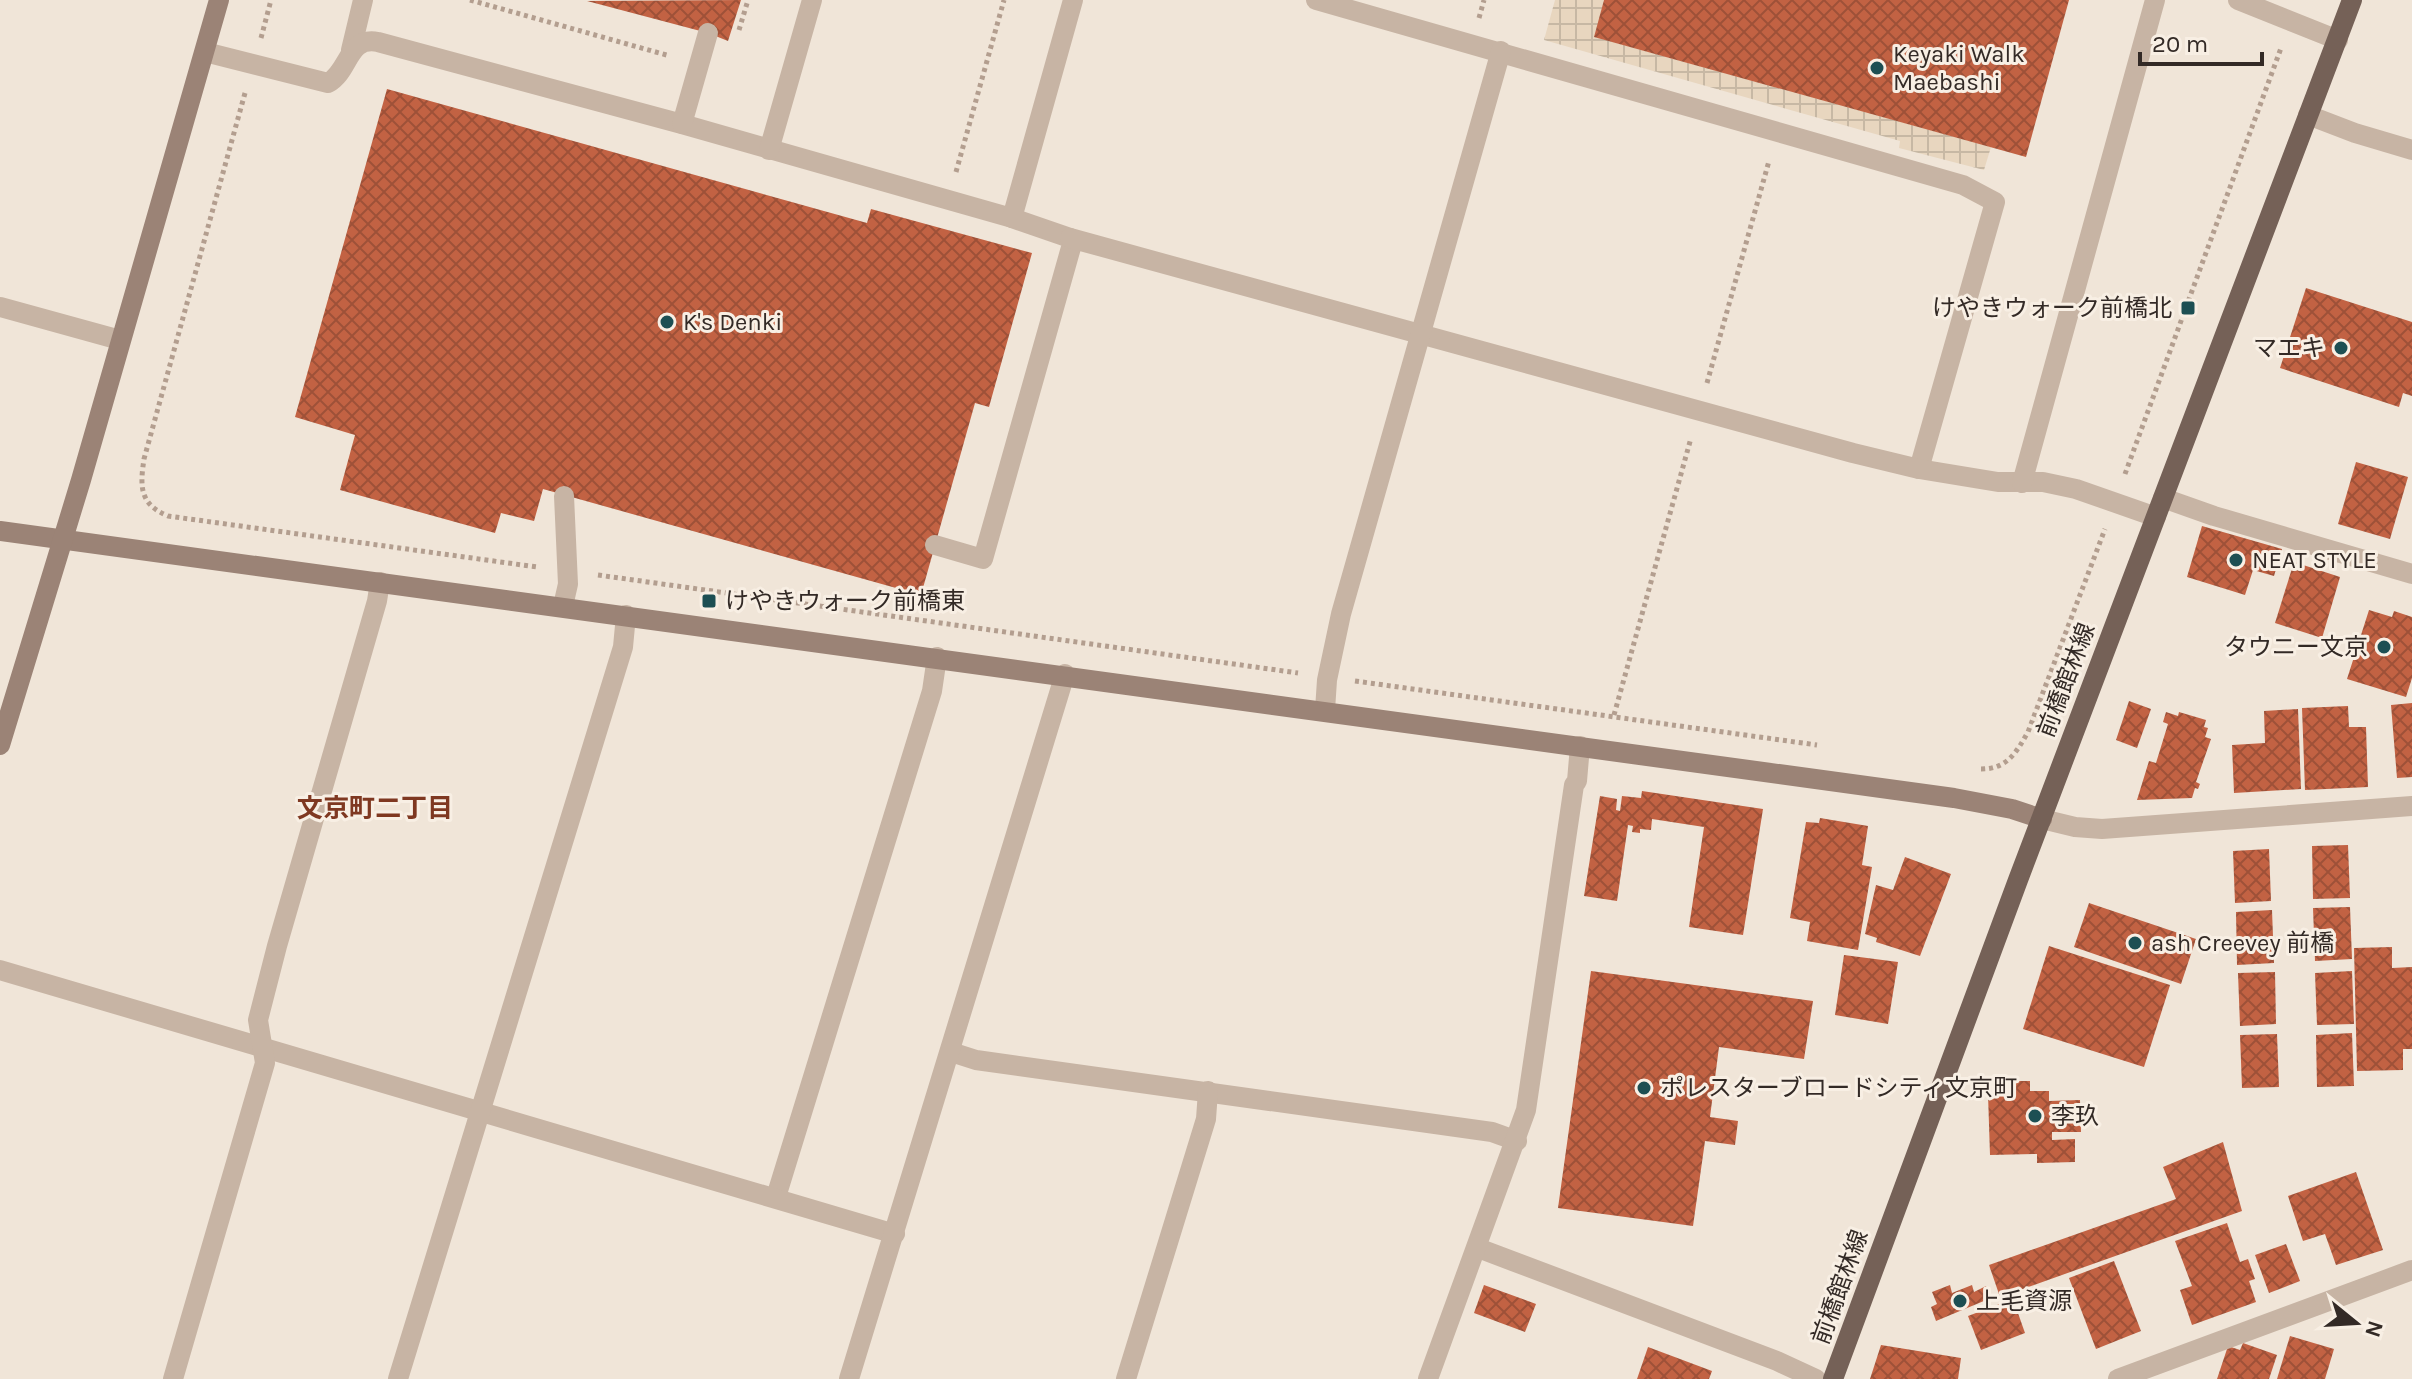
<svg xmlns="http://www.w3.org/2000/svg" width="2412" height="1379" font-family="Karla,'Noto Sans JP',sans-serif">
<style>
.plaza{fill:url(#plaza-grid)}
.building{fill:url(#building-cross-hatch)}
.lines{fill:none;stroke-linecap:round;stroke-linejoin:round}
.path{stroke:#b39e8f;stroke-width:5;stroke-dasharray:4 4;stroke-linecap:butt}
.lane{stroke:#c7b4a4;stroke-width:20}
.street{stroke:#c7b4a4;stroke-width:20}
.secondary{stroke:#9b8376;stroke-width:20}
.primary{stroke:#756157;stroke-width:20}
.poi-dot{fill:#1d4f53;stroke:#f8efe4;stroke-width:3}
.labels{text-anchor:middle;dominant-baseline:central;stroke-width:6;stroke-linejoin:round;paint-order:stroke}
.poi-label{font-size:24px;fill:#332a26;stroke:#f8efe4;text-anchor:start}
.street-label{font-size:24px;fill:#332a26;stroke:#f8efe4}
.neighbourhood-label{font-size:26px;font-weight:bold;fill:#7f3821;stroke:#f8efe4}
</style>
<defs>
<pattern id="plaza-grid" width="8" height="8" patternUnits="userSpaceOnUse" patternTransform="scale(2)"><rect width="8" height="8" fill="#e8d6bf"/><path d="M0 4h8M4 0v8" fill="none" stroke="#c7b8a4"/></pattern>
<pattern id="building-cross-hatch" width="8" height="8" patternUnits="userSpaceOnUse" patternTransform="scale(2)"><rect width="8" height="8" fill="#c26243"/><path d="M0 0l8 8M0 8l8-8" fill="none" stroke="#9e5138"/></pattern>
</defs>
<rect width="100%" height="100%" fill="#f0e5d8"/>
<path class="plaza" d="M1555,0H1604L1595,37L1991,147L1984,170L1899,148L1900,141L1544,40Z"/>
<g class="building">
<path d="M741,0L728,41L708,33L587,1Z"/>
<path d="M1604,0H2069L2026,157L1594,37Z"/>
<path d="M387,89L867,223L871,209L1032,253L989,407L975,403L921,595L543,489L534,521L501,513L495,533L340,490L355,435L295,417Z"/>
<path d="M2306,288L2412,322V396L2403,393L2399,407L2280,368Z"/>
<path d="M2356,462L2408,477L2390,539L2338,524Z"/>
<path d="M2202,526L2282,549L2274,576L2253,570L2245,595L2187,577Z"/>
<path d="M2294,562L2340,577L2322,638L2275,623Z"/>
<path d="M2369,610L2392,617L2394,611L2412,617V678L2406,697L2347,679Z"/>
<path d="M2129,701L2151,709L2137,748L2116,740Z"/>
<path d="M2412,703V777L2397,778L2391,705Z"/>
<path d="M2348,706L2349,727H2366L2368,787L2305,790L2302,708Z"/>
<path d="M2298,709L2301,789L2234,793L2232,745L2265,743L2264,711Z"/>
<path d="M2166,712L2178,716L2179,712L2206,720L2204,727L2208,728L2205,737L2211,739L2196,782L2200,784L2198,789L2195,788L2192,798L2137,800L2149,761L2156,763L2168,724L2163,722Z"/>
<path d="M1642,791L1763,809L1743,935L1689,927L1704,827L1652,819L1651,830L1640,829V833L1632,832L1633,826L1628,825L1617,901L1584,896L1600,796L1617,799L1616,810L1620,811L1622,796L1641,798Z"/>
<path d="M1820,818L1868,826L1862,865L1872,867L1858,950L1807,941L1810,922L1790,918L1806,822L1819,823Z"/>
<path d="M2348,845L2350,898L2313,899L2312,846Z"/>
<path d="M2269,849L2271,901L2235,903L2233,851Z"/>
<path d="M1905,857L1951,874L1920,956L1876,942L1877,938L1865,934L1876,885L1893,890Z"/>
<path d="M2089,903L2196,939L2181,984L2074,947Z"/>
<path d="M2350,907L2352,959L2315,961L2313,908Z"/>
<path d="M2272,910L2274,963L2237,965L2236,912Z"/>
<path d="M2049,946L2170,985L2144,1067L2023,1029Z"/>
<path d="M2392,947V968L2412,967V1049H2403V1070L2357,1071L2354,948Z"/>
<path d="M1844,955L1898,962L1888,1024L1835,1015Z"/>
<path d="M1591,971L1813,1001L1804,1059L1719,1047L1710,1117L1738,1121L1735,1145L1705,1141L1693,1226L1558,1208Z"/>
<path d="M2352,971L2354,1024L2317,1025L2315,973Z"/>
<path d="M2275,972L2276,1024L2240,1026L2238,973Z"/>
<path d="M2352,1033L2354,1086L2317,1087L2316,1035Z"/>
<path d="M2277,1034L2279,1087L2242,1088L2240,1035Z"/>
<path d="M2012,1081H2030V1091H2049V1101L2080,1100L2081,1132H2052V1140L2075,1139V1162L2037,1163V1154L1990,1155L1988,1094L2012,1093Z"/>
<path d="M2223,1142L2242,1211L2000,1297L1989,1265L2176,1199L2163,1167Z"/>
<path d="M2356,1172L2383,1250L2336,1265L2325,1234L2303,1241L2288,1196Z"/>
<path d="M2227,1223L2240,1262L2248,1259L2255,1279L2249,1281L2256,1302L2192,1325L2180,1290L2192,1286L2175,1241Z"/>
<path d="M2286,1244L2300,1281L2269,1293L2255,1255Z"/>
<path d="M2114,1261L2141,1331L2096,1349L2069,1278Z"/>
<path d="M1484,1285L1536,1304L1525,1332L1474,1313Z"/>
<path d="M1950,1285L1952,1293L1972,1285L1974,1292L1986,1286L1991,1298L1936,1321L1931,1307L1937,1304L1932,1292Z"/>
<path d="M2013,1299L2025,1333L1981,1350L1968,1316Z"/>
<path d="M2290,1336L2334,1349L2325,1379H2277Z"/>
<path d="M2243,1343L2277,1355L2269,1379H2217L2228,1346L2240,1350Z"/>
<path d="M1881,1345L1961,1358L1958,1379H1870Z"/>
<path d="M1648,1347L1712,1371L1709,1379H1637Z"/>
</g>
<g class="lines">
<g class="path">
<path d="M470,0L670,56"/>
<path d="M1479,18L1484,0"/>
<path d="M739,30L748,0"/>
<path d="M261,38L271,0"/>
<path d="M245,93L144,459C140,486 139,504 168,516L537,567"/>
<path d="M956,172L1004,0"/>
<path d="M1707,383L1769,161"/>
<path d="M2125,474L2281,48"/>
<path d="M598,575L1298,673"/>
<path d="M1355,681L1817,745"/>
<path d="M1614,715L1691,438"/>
<path d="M1981,769C2007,769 2016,753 2028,732L2105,529"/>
</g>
<g class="lane">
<path d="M1316,0L1963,185L1995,202L1919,469"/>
<path d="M2238,0L2338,40"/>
<path d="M351,50L363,0"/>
<path d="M205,52L328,83C350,71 347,36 378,42L682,124L1012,218L1070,238L1072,244L983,559L935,545"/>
<path d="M2308,115L2355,133L2412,150"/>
<path d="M682,124L708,33"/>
<path d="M769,150L812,0"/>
<path d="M1012,218L1073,0"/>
<path d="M1070,238L1853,453L1919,469L1998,482H2043L2076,489L2156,517"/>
<path d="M2022,483L2155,0"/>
<path d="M2163,498L2214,516L2412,574"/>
<path d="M563,606L568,584L564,496"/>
<path d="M1325,710L1327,680L1341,614L1501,51"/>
<path d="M776,1197L932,691L937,657"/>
<path d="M1478,1248L1777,1361L1816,1379"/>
</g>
<g class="street">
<path d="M0,307L120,340"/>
<path d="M2042,819L2075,827L2102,829L2412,806"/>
<path d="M0,970L895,1234"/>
<path d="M951,1052L976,1060L1492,1132L1517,1141"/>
<path d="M173,1379L265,1063L258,1020L277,946L377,601L380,582"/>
<path d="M398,1379L623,647L626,615"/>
<path d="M849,1379L1065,674"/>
<path d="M1126,1379L1206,1119L1208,1091"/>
<path d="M1428,1379L1526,1110L1574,785L1577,781L1580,746"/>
<path d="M2118,1379L2412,1270"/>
</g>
<g class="secondary">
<path d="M0,531L1954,798L2012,809L2042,819"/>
<path d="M0,745L81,480L219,0"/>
</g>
<path class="primary" d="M1833,1379L2018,880L2352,0"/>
</g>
<g class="poi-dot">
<circle cx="1877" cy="68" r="8"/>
<rect x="2180" y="300" width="16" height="16" rx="4"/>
<circle cx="667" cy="322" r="8"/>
<circle cx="2341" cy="348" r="8"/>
<circle cx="2236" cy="560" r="8"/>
<rect x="701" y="593" width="16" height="16" rx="4"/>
<circle cx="2384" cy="647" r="8"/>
<circle cx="2135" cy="943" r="8"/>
<circle cx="1644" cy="1088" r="8"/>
<circle cx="2035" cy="1116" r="8"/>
<circle cx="1960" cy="1301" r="8"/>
</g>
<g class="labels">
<g class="poi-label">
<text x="1893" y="54">Keyaki Walk<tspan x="1893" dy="28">Maebashi</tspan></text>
<text x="2172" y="308" text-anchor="end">けやきウォーク前橋北</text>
<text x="683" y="322">K's Denki</text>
<text x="2325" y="348" text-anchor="end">マエキ</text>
<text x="2252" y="560">NEAT STYLE</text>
<text x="725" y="601">けやきウォーク前橋東</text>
<text x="2368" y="647" text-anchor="end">タウニー文京</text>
<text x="2151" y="943">ash Creevey 前橋</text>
<text x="1660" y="1088">ポレスターブロードシティ文京町</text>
<text x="2051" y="1116">李玖</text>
<text x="1976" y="1301">上毛資源</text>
</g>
<g class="street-label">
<text transform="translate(2066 680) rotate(-69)">前橋館林線</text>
<text transform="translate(1840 1287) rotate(-70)">前橋館林線</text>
</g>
<g class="neighbourhood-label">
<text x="375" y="808">文京町二丁目</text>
</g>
</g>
<g transform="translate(2356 1323) rotate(108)" stroke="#f8efe4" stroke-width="6" paint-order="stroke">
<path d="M0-6L14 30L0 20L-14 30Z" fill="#332a26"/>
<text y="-12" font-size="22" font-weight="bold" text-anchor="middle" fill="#332a26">N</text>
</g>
<path d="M2140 52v12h122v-12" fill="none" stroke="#332a26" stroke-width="4"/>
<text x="2152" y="52" font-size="24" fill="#332a26" stroke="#f8efe4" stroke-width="6" paint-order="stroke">20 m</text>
</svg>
